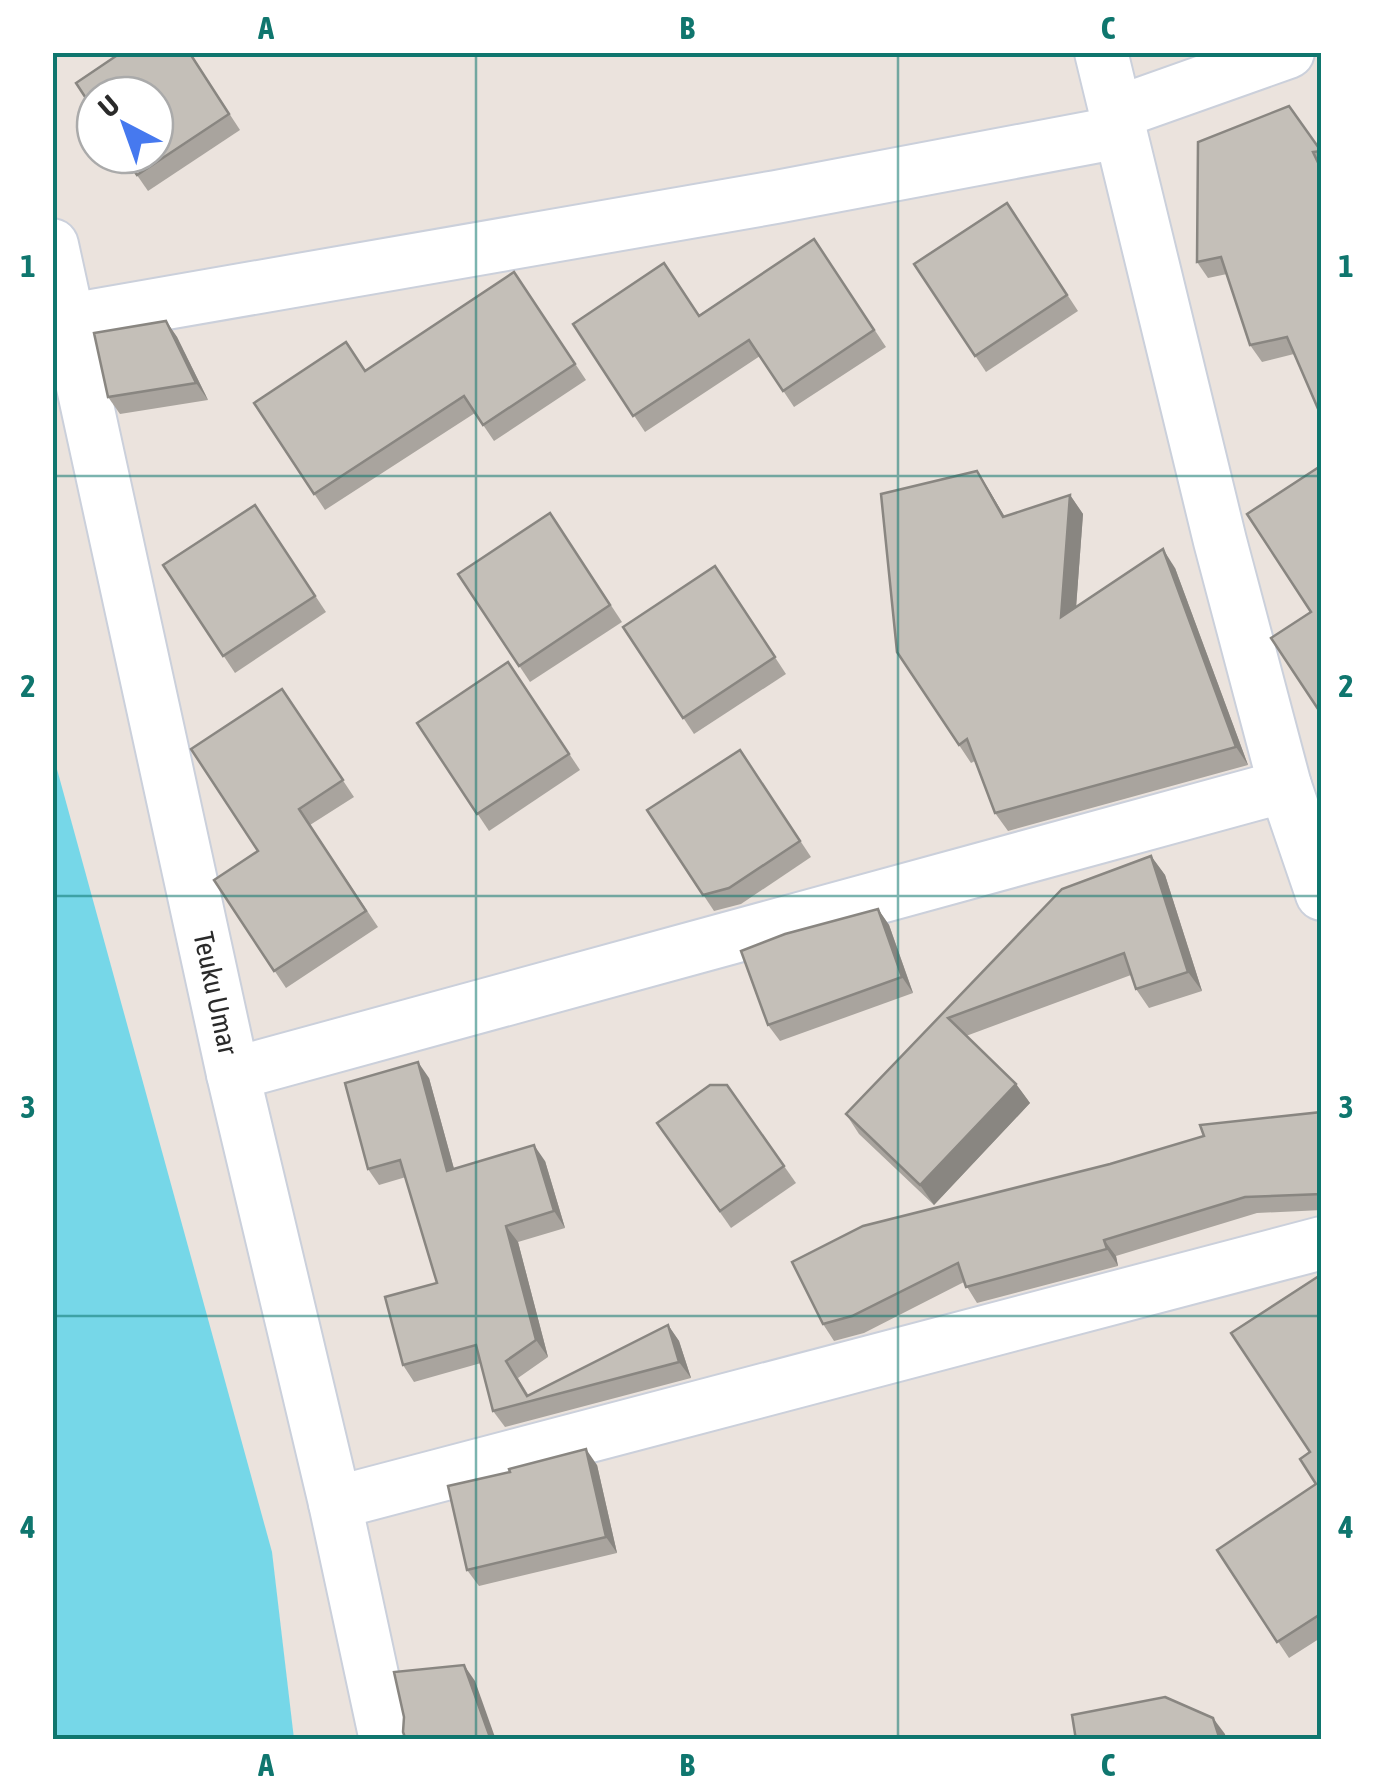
<svg xmlns="http://www.w3.org/2000/svg" width="1374" height="1792" font-family="'Asap Condensed',sans-serif">
<style>
.water{fill:#76d7e8}
.lines{fill:none;stroke-linecap:round;stroke-linejoin:round}
.street-casing{stroke:#cbd0db;stroke-width:56}
.street{stroke:#fff;stroke-width:52}
.wall{fill:#a9a49e}
.shaded-wall{fill:#898681}
.building{fill:#c4bfb8;stroke:#898681;stroke-width:2.5}
.grid{fill:none;stroke:#0f766e;stroke-width:2.5;stroke-opacity:0.55}
.labels{text-anchor:middle;dominant-baseline:central;stroke-width:8;stroke-linejoin:round;paint-order:stroke}
.street-label{font-size:28px;fill:#2a2a2a;stroke:#fff}
.neatline{fill:none;stroke:#0f766e;stroke-width:4}
.grid-label{font-size:32px;text-anchor:middle;font-weight:bold;fill:#0f766e}
</style>
<rect width="100%" height="100%" fill="#ebe3dd"/>
<path class="water" d="M52,751L272,1552L294,1739H53Z"/>
<g class="lines">
<defs>
<g id="street">
<path d="M1101,52L1220,541L1285,786"/>
<path d="M1116,113L1288,52"/>
<path d="M52,245L233,1074L335,1503L386,1740"/>
<path d="M69,320L776,197L1120,132"/>
<path d="M233,1074L1285,786L1322,894"/>
<path d="M335,1503L1322,1243"/>
</g>
</defs>
<use href="#street" class="street-casing"/>
<use href="#street" class="street"/>
</g>
<g class="wall">
<path d="M189,52L240,130L148,191L123,155Z"/>
<path d="M1289,106L1322,152V419L1294,354L1262,362L1250,345L1227,274L1208,278L1197,262Z"/>
<path d="M1007,203L1078,311L986,372L914,264Z"/>
<path d="M814,239L886,347L794,407L760,356L645,432L573,324L699,315Z"/>
<path d="M514,272L586,380L494,441L475,413L325,510L254,403L365,371Z"/>
<path d="M166,321L177,337L208,400L120,414L108,397Z"/>
<path d="M977,471L1005,517L1070,495L1083,514L1076,607L1175,568L1248,765L1008,831L995,813L975,761L971,763L959,745Z"/>
<path d="M255,505L326,612L235,673L163,565Z"/>
<path d="M550,513L622,622L530,682L458,574Z"/>
<path d="M715,566L786,674L694,734L623,627Z"/>
<path d="M508,662L580,770L489,831L417,723Z"/>
<path d="M282,689L354,797L310,825L378,927L286,988L214,880L258,851Z"/>
<path d="M740,750L811,857L741,904L714,911L647,810Z"/>
<path d="M1151,856L1165,875L1202,991L1149,1008L1136,989L1131,975L966,1036L1016,1084L1030,1103L934,1205L859,1134L846,1114L1062,889Z"/>
<path d="M878,909L889,925L913,993L780,1041L768,1025Z"/>
<path d="M429,1078L454,1169L545,1161L565,1228L518,1242L548,1357L518,1378L529,1396L668,1325L679,1341L691,1378L505,1427L493,1411L481,1363L414,1382L403,1365L437,1283L406,1177L379,1185L368,1169Z"/>
<path d="M727,1085L796,1183L731,1228L657,1123Z"/>
<path d="M1322,1112V1210L1257,1213L1116,1256L1118,1266L977,1303L964,1282L864,1333L834,1341L823,1324L792,1262Z"/>
<path d="M1322,1274V1637L1289,1658L1217,1550L1316,1484L1310,1452Z"/>
<path d="M597,1465L617,1553L479,1586L467,1570L510,1472Z"/>
</g>
<g class="shaded-wall">
<path d="M166,321L177,337L208,400L196,383Z"/>
<path d="M977,471L989,490L1016,536L1003,517Z"/>
<path d="M1070,495L1083,514L1074,635L1061,617Z"/>
<path d="M1163,549L1175,568L1248,765L1236,747Z"/>
<path d="M1151,856L1165,875L1202,991L1188,972Z"/>
<path d="M878,909L889,925L913,993L902,977Z"/>
<path d="M418,1062L429,1078L459,1187L447,1171Z"/>
<path d="M1016,1084L1030,1103L934,1205L920,1185Z"/>
<path d="M534,1145L545,1161L565,1228L554,1211Z"/>
<path d="M506,1226L518,1242L548,1357L536,1340Z"/>
<path d="M1104,1240L1116,1256L1118,1266L1107,1249Z"/>
<path d="M668,1325L679,1341L691,1378L679,1362Z"/>
<path d="M586,1449L597,1465L617,1553L606,1537Z"/>
<path d="M464,1665L475,1681L496,1740H491Z"/>
<path d="M1213,1718L1225,1734L1226,1740H1220Z"/>
</g>
<g class="building">
<path d="M122,52H189L229,114L137,175L123,155H155V95H95V112L76,83Z"/>
<path d="M1289,106L1321,151L1313,152L1322,171V418L1287,337L1250,345L1221,257L1197,262L1198,142Z"/>
<path d="M1007,203L1067,295L975,356L914,264Z"/>
<path d="M814,239L874,330L783,391L749,340L633,416L573,324L664,263L699,316Z"/>
<path d="M514,272L575,364L483,425L464,396L314,494L254,403L346,342L365,371Z"/>
<path d="M166,321L196,383L108,397L94,333Z"/>
<path d="M1322,465V715L1271,638L1311,612L1247,514Z"/>
<path d="M977,471L1003,517L1070,495L1061,617L1163,549L1236,747L995,813L967,739L959,745L897,652L881,494Z"/>
<path d="M255,505L315,596L223,656L163,565Z"/>
<path d="M550,513L610,605L519,666L458,574Z"/>
<path d="M715,566L775,657L683,718L623,627Z"/>
<path d="M508,662L569,754L477,814L417,723Z"/>
<path d="M282,689L343,780L299,809L366,911L274,971L214,880L258,851L191,749Z"/>
<path d="M740,750L800,841L729,888L703,895L647,810Z"/>
<path d="M1151,856L1188,972L1136,989L1124,953L948,1018L1016,1084L920,1185L846,1114L1062,889Z"/>
<path d="M878,909L902,977L768,1025L741,951L785,934Z"/>
<path d="M418,1062L447,1171L534,1145L554,1211L506,1226L536,1340L506,1361L527,1396L668,1325L679,1362L493,1411L476,1345L403,1365L385,1297L437,1283L400,1160L368,1169L345,1083Z"/>
<path d="M710,1085H727L784,1166L720,1211L657,1123Z"/>
<path d="M1322,1112V1194L1245,1197L1104,1240L1107,1249L966,1287L958,1263L852,1316L823,1324L792,1262L863,1226L1110,1164L1204,1136L1200,1125Z"/>
<path d="M1322,1274V1613L1277,1642L1217,1550L1316,1484L1300,1459L1310,1452L1231,1333Z"/>
<path d="M586,1449L606,1537L467,1570L448,1486L510,1472L509,1469Z"/>
<path d="M464,1665L491,1740H406L403,1732L404,1717L394,1672Z"/>
<path d="M1165,1697L1213,1718L1220,1740H1076L1072,1715Z"/>
</g>
<path class="grid" d="M476,52V1740M898,52V1740M52,476H1322M52,896H1322M52,1316H1322"/>
<g class="labels">
<g class="street-label">
<text transform="translate(216 993) rotate(78)">Teuku Umar</text>
</g>
</g>
<rect width="1374" height="1792" fill="none" stroke="#ffffff" stroke-width="110"/>
<g transform="translate(125 125) rotate(319)"><circle r="48" fill="#ffffff" stroke="#aaaaaa" stroke-width="2.5"/>
<path d="M0-8L18 38L0 25L-18 38Z" fill="#4679ef"/>
<text y="-15" font-size="28" font-weight="bold" text-anchor="middle" fill="#2a2a2a">U</text>
</g>
<rect x="55" y="55" width="1264" height="1682" class="neatline"/>
<g class="grid-label">
<text x="266" y="39">A</text>
<text x="687" y="39">B</text>
<text x="1108" y="39">C</text>
<text x="28" y="277">1</text>
<text x="1346" y="277">1</text>
<text x="28" y="697">2</text>
<text x="1346" y="697">2</text>
<text x="28" y="1118">3</text>
<text x="1346" y="1118">3</text>
<text x="28" y="1538">4</text>
<text x="1346" y="1538">4</text>
<text x="266" y="1776">A</text>
<text x="687" y="1776">B</text>
<text x="1108" y="1776">C</text>
</g>
</svg>
